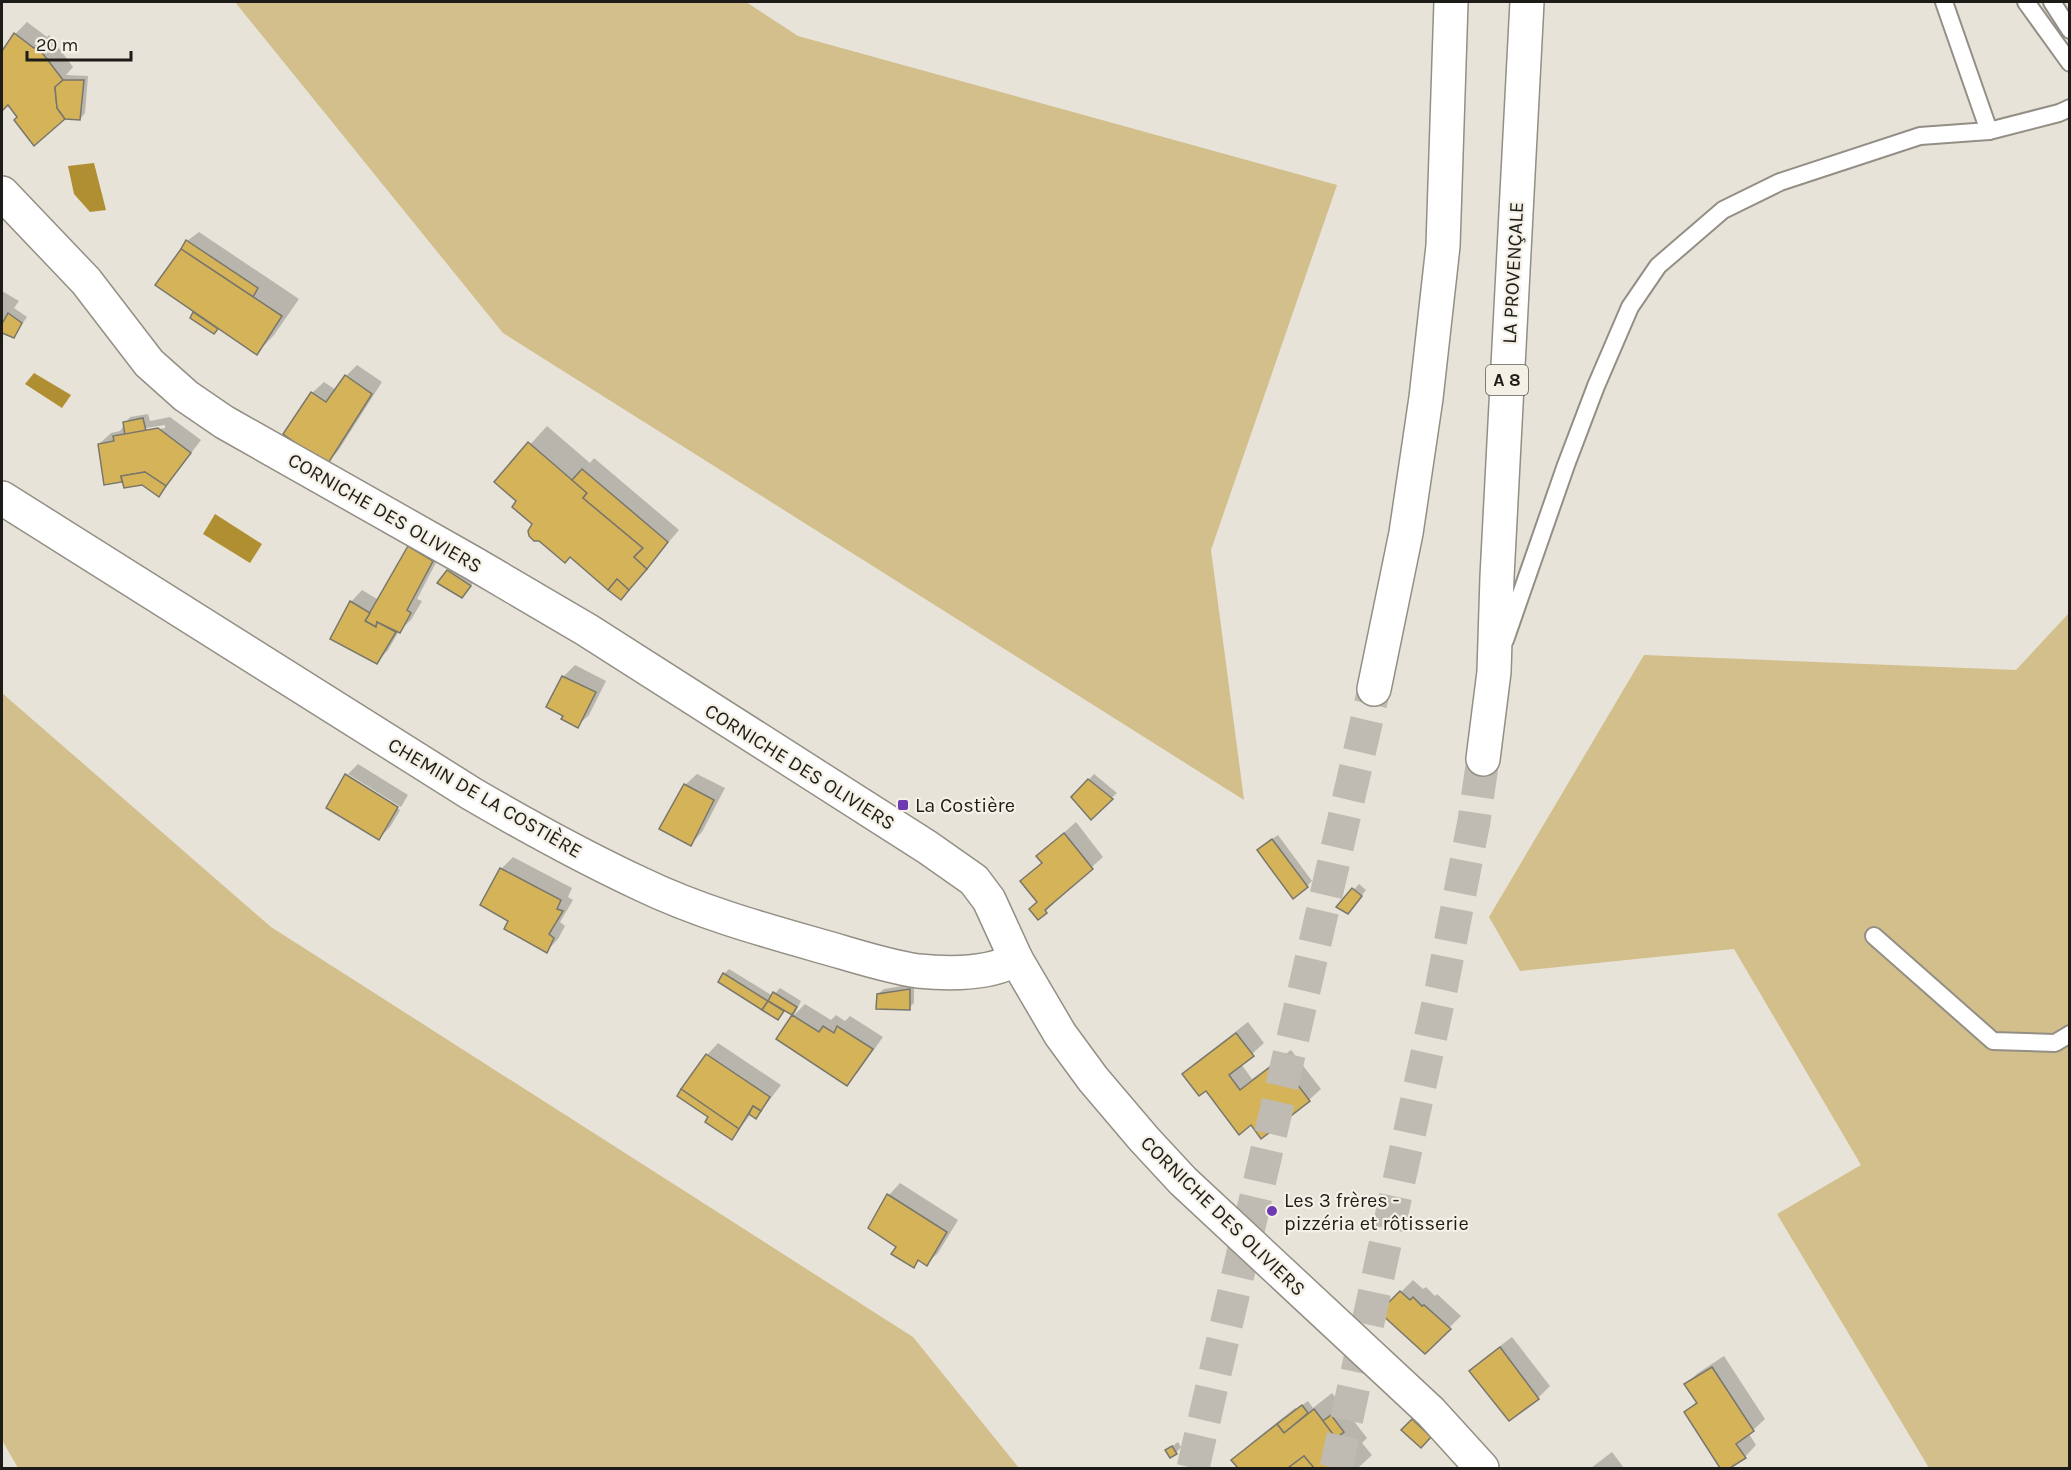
<svg xmlns="http://www.w3.org/2000/svg" width="2071" height="1470" font-family="Karla,sans-serif">
<style>
.green{fill:#d2bf8c}
.water{fill:#b08f32}
.shadow{fill:#0003;fill-rule:evenodd}
.building{fill:#d5b359;stroke:#79766c;stroke-width:1.5}
.lines{fill:none;stroke-linecap:round;stroke-linejoin:round}
.highway-tunnel{stroke:#bfbbb2;stroke-width:33;stroke-dasharray:33 16;stroke-linecap:butt}
.lane-casing{stroke:#938f85;stroke-width:20}
.street-casing{stroke:#938f85;stroke-width:36}
.secondary-casing{stroke:#938f85;stroke-width:36}
.highway-casing{stroke:#938f85;stroke-width:36}
.lane{stroke:#fff;stroke-width:16}
.street{stroke:#fff;stroke-width:33}
.secondary{stroke:#fff;stroke-width:33}
.highway{stroke:#fff;stroke-width:33}
.poi-dot{fill:#6d3ab1;stroke:#f4f0e5;stroke-width:2}
.labels{text-anchor:middle;dominant-baseline:central;stroke-width:4.5;stroke-linejoin:round;paint-order:stroke}
.shield{fill:#f4f0e5;stroke:#5e5c56;stroke-width:1.5}
.shield-label{font-size:18px;font-weight:bold;fill:#1e1c19}
.street-label{font-size:20px;fill:#1e1c19;stroke:#f4f0e5}
.poi-label{font-size:20px;fill:#1e1c19;stroke:#f4f0e5;text-anchor:start}
</style>
<rect width="100%" height="100%" fill="#e7e3d8"/>
<g class="green">
<path d="M235,2H746L798,36L1337,185L1211,550L1244,800L503,333Z"/>
<path d="M2069,613V1468H1929L1777,1214L1861,1165L1734,949L1520,971L1489,917L1644,655L2016,670Z"/>
<path d="M2,693L271,927L913,1337L1019,1468H18L2,1440Z"/>
</g>
<g class="water">
<path d="M94,163L106,210L90,212L74,194L68,166Z"/>
<path d="M34,373L71,395L62,408L25,384Z"/>
<path d="M215,514L262,544L250,563L203,534Z"/>
</g>
<g class="shadow">
<path d="M27,22L47,37L49,35L73,67L66,75L88,76L85,113L80,119L18,117L8,103L2,109V54L15,34Z"/>
<path d="M199,232L299,299L274,335L257,353L219,327L214,332L194,313L196,311L187,241Z"/>
<path d="M2,291L19,301L14,308L27,317L13,337L3,331L2,334Z"/>
<path d="M357,365L382,382L338,451L327,463L312,393L324,382L336,390L346,376Z"/>
<path d="M148,414L150,421L170,417L201,440L159,495L142,483L123,479L121,480L99,444L111,433L120,431L130,417ZM165,425V428L142,432L146,428Z"/>
<path d="M547,426L590,463L594,458L679,530L634,583L534,524L518,501L496,482Z"/>
<path d="M420,536L443,549L417,599L422,601L411,620L399,631L388,650L377,662L351,602L362,590L379,600L409,547Z"/>
<path d="M453,565L475,580L467,591L448,571Z"/>
<path d="M575,665L606,681L589,715L577,726L565,715L563,677Z"/>
<path d="M358,764L408,795L401,807L348,774V777L400,810L390,827L379,838L347,775Z"/>
<path d="M697,774L725,788L702,832L691,844L685,785Z"/>
<path d="M1094,774L1117,793L1091,817L1073,797Z"/>
<path d="M1076,822L1103,857L1056,899L1057,900L1046,911L1022,881L1043,862L1050,845Z"/>
<path d="M1278,835L1312,881L1307,886L1264,845Z"/>
<path d="M513,857L572,888L568,897L573,900L560,922L565,926L558,939L547,951L510,920L482,904L501,869Z"/>
<path d="M1359,884L1366,890L1353,907L1348,913L1338,907Z"/>
<path d="M729,969L773,996L780,988L801,1001L794,1015L805,1004L831,1020L836,1015L845,1021L850,1016L883,1037L858,1072L847,1084L778,1039L794,1015L785,1010L778,1018L724,974Z"/>
<path d="M914,984V1003L909,1008L878,994L884,989Z"/>
<path d="M1248,1022L1264,1043L1241,1064L1252,1079L1291,1050L1321,1089L1309,1100L1251,1123L1184,1074L1195,1063Z"/>
<path d="M718,1043L781,1085L761,1111L756,1117L751,1114L732,1138L710,1116L707,1055Z"/>
<path d="M900,1183L958,1220L938,1253L926,1264L920,1260L913,1266L898,1246L870,1228L889,1195Z"/>
<path d="M1413,1280L1423,1289L1426,1287L1435,1296L1437,1294L1461,1316L1425,1352L1381,1312Z"/>
<path d="M1512,1337L1550,1386L1538,1398L1509,1419L1471,1371L1483,1359Z"/>
<path d="M1724,1356L1765,1419L1749,1434L1756,1445L1745,1457L1728,1468H1722L1686,1412L1697,1401L1686,1384L1698,1373Z"/>
<path d="M1332,1393L1367,1438L1362,1443L1372,1455L1358,1468H1240L1233,1460L1251,1443L1295,1408L1297,1409L1308,1401L1313,1408Z"/>
<path d="M1418,1415L1435,1430L1426,1441L1403,1430Z"/>
<path d="M1178,1442L1181,1447L1176,1453L1167,1450Z"/>
<path d="M1612,1452L1624,1468H1591Z"/>
</g>
<g class="building">
<path d="M14,33L34,48L37,46L63,80L55,87L57,108L65,119L34,146L14,120L17,117L8,105L2,111V51Z"/>
<path d="M63,80H84L80,120L65,119L57,108L55,87Z"/>
<path d="M186,240L258,288L253,297L181,249Z"/>
<path d="M181,249L282,316L257,355L155,285Z"/>
<path d="M193,312L218,329L214,334L190,318Z"/>
<path d="M8,313L22,323L14,338L2,333V324Z"/>
<path d="M345,375L372,394L327,465L283,434L311,392L326,402Z"/>
<path d="M143,418L146,431L125,435L123,422Z"/>
<path d="M158,428L191,453L166,486L145,472L121,476L122,482L104,485L98,444L114,441L113,436Z"/>
<path d="M528,442L587,493L583,498L643,548L634,557L647,569L629,590L617,579L608,590L570,557L565,563L539,541H534L529,536L528,531L532,524L512,507L516,501L494,482Z"/>
<path d="M582,469L668,542L647,569L634,557L643,548L583,498L587,493L572,480Z"/>
<path d="M145,472L166,486L159,497L142,485L124,488L121,476Z"/>
<path d="M408,546L433,561L407,610L411,613L400,633L377,622L376,627L365,621Z"/>
<path d="M447,570L471,586L462,598L437,583Z"/>
<path d="M617,579L629,590L621,600L608,590Z"/>
<path d="M350,601L370,613L365,621L376,627L377,622L396,632L377,664L330,639Z"/>
<path d="M562,676L596,692L578,728L561,719L563,716L546,707Z"/>
<path d="M345,774L398,807L379,840L326,808Z"/>
<path d="M1088,779L1113,799L1091,820L1071,797Z"/>
<path d="M684,784L714,800L691,846L659,829Z"/>
<path d="M1064,833L1093,869L1045,910L1047,913L1038,920L1029,909L1037,902L1020,881L1042,863L1036,856Z"/>
<path d="M1272,839L1308,887L1293,899L1257,850Z"/>
<path d="M500,868L561,900L557,909L563,911L549,934L554,938L547,953L504,929L508,921L480,905Z"/>
<path d="M1352,888L1362,896L1348,914L1336,907Z"/>
<path d="M723,973L768,1001L762,1010L718,982Z"/>
<path d="M910,989V1010L876,1009L877,994Z"/>
<path d="M773,992L797,1007L792,1015L768,1001Z"/>
<path d="M768,1001L784,1011L778,1020L762,1010Z"/>
<path d="M792,1015L819,1032L823,1026L834,1033L837,1026L873,1049L847,1086L776,1039Z"/>
<path d="M1236,1033L1254,1056L1229,1075L1240,1090L1279,1060L1310,1101L1261,1139L1251,1125L1239,1135L1206,1091L1199,1096L1182,1074Z"/>
<path d="M706,1054L770,1097L761,1111L753,1106L739,1129L681,1089Z"/>
<path d="M681,1089L739,1129L732,1140L705,1122L708,1117L677,1096Z"/>
<path d="M753,1106L761,1111L756,1119L749,1114Z"/>
<path d="M887,1194L947,1232L927,1266L918,1260L914,1268L891,1254L896,1247L868,1228Z"/>
<path d="M1400,1291L1410,1300L1413,1297L1422,1306L1424,1305L1451,1329L1425,1354L1379,1312Z"/>
<path d="M1500,1347L1539,1399L1509,1421L1469,1371Z"/>
<path d="M1712,1367L1754,1431L1736,1444L1746,1458L1730,1468H1720L1684,1412L1697,1403L1684,1384Z"/>
<path d="M1302,1405L1308,1413L1284,1433L1277,1424Z"/>
<path d="M1314,1409L1350,1456L1345,1461L1351,1468H1314L1304,1456L1288,1468H1238L1231,1460L1277,1424L1284,1433Z"/>
<path d="M1331,1415L1344,1432L1336,1438L1323,1421Z"/>
<path d="M1412,1419L1431,1437L1421,1448L1401,1430Z"/>
<path d="M1172,1446L1177,1454L1170,1458L1165,1450Z"/>
<path d="M1304,1456L1314,1468H1288Z"/>
</g>
<g class="lines">
<g class="highway-tunnel">
<path d="M1193,1468L1374,689"/>
<path d="M1336,1468L1442,985L1474,821L1483,759"/>
</g>
<defs>
<g id="lane">
<path d="M1944,2L1989,131"/>
<path d="M2026,2L2070,63"/>
<path d="M2052,2L2070,30"/>
<path d="M1505,640L1566,465L1596,386L1630,307L1658,266L1723,210L1780,182L1920,136L1989,131L2059,113L2070,108"/>
<path d="M1874,936L1993,1041L2055,1043L2070,1034"/>
</g>
<path id="street" d="M2,498L472,794C527,826 583,857 641,884C697,911 757,928 817,945C850,954 884,966 918,971C949,974 989,975 1016,959"/>
<path id="secondary" d="M2,193L86,281L149,363L186,396L224,422L473,563L587,630L927,847L974,880L989,900L1016,959L1060,1034L1093,1079L1144,1139L1183,1181L1431,1412L1482,1468"/>
<g id="highway">
<path d="M1374,689L1406,533L1426,398L1443,246L1451,2"/>
<path d="M1483,759L1494,672L1497,577L1527,2"/>
</g>
</defs>
<use href="#lane" class="lane-casing"/>
<use href="#street" class="street-casing"/>
<use href="#secondary" class="secondary-casing"/>
<use href="#highway" class="highway-casing"/>
<use href="#lane" class="lane"/>
<use href="#street" class="street"/>
<use href="#secondary" class="secondary"/>
<use href="#highway" class="highway"/>
</g>
<g class="poi-dot">
<rect x="897" y="799" width="12" height="12" rx="3"/>
<circle cx="1272" cy="1211" r="6"/>
</g>
<g class="labels">
<rect class="shield" x="1486" y="365" width="42" height="30" rx="4.5"/>
<g class="shield-label">
<text x="1507" y="380">A 8</text>
</g>
<g class="street-label">
<text transform="translate(1513 273) rotate(-87)">LA PROVENÇALE</text>
<text transform="translate(385 513) rotate(30)">CORNICHE DES OLIVIERS</text>
<text transform="translate(800 767) rotate(32)">CORNICHE DES OLIVIERS</text>
<text transform="translate(485 798) rotate(30)">CHEMIN DE LA COSTIÈRE</text>
<text transform="translate(1223 1216) rotate(44)">CORNICHE DES OLIVIERS</text>
</g>
<g class="poi-label">
<text x="915" y="805">La Costière</text>
<text x="1284" y="1200">Les 3 frères -<tspan x="1284" dy="23">pizzéria et rôtisserie</tspan></text>
</g>
</g>
<rect width="2071" height="1470" fill="none" stroke="#1e1c19" stroke-width="6"/>
<path d="M27 51v9h104v-9" fill="none" stroke="#1e1c19" stroke-width="3"/>
<text x="36" y="51" font-size="18" fill="#1e1c19" stroke="#f4f0e5" stroke-width="4.5" paint-order="stroke">20 m</text>
</svg>
